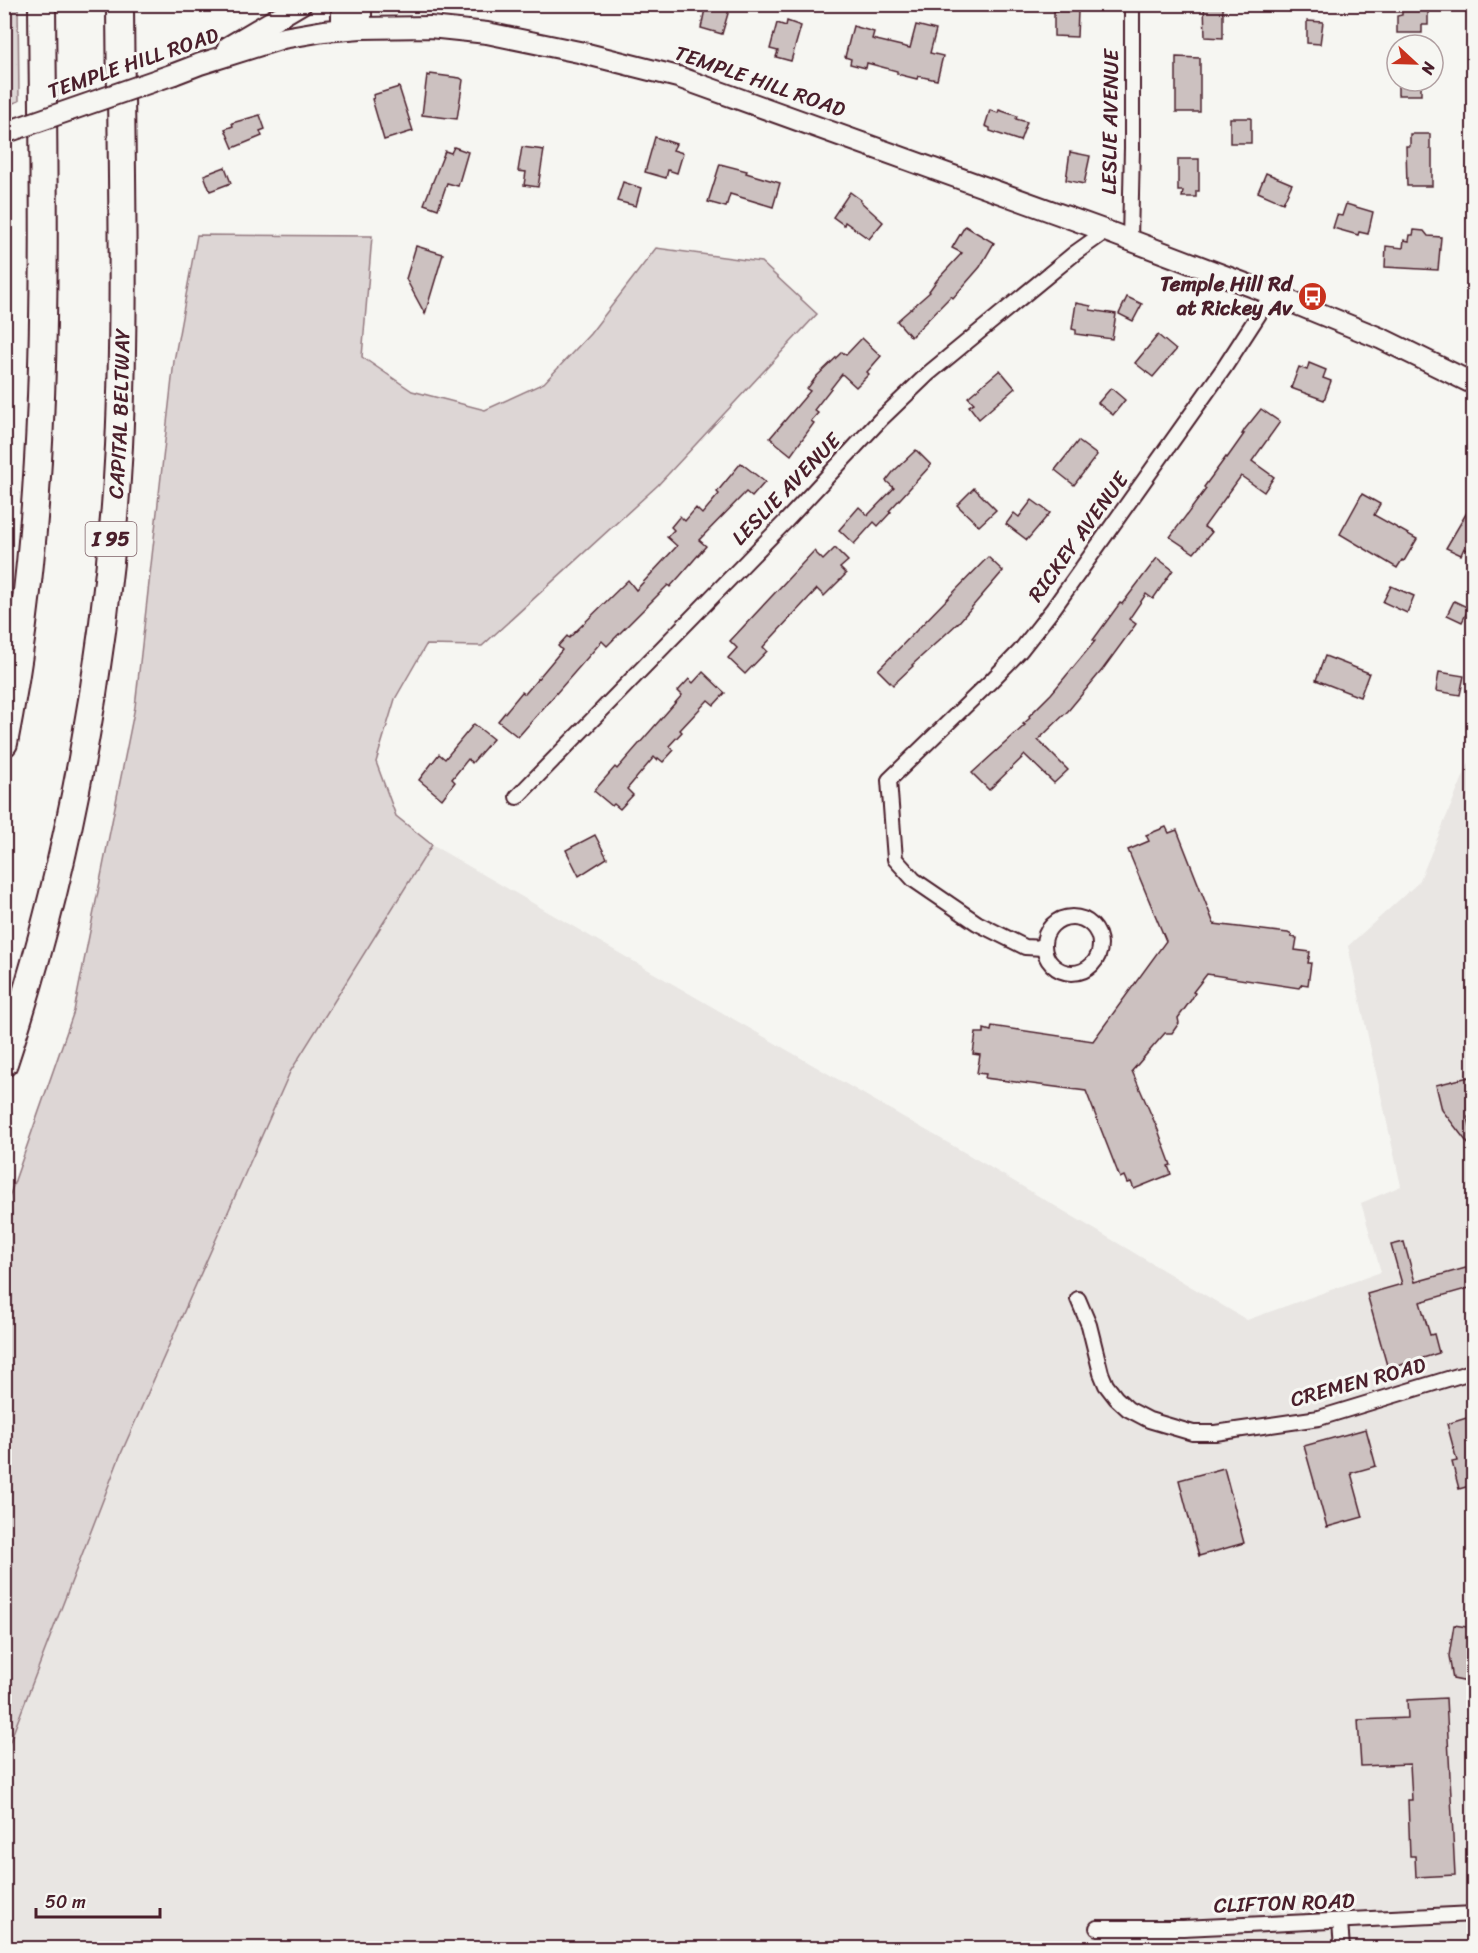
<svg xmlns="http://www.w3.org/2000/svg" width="1478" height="1953" font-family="Sriracha,sans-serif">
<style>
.built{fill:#e9e6e3}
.green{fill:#ddd6d5;stroke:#947a80;stroke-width:1.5}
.building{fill:#ccc1c0;stroke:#4a1f2b;stroke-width:1.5}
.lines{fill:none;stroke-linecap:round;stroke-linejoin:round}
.street-casing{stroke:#4a1f2b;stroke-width:18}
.secondary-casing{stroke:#4a1f2b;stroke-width:24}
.highway-casing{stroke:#4a1f2b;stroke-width:30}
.street{stroke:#f6f6f2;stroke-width:14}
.secondary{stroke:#f6f6f2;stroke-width:20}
.highway{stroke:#f6f6f2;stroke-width:26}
.secondary-bridge-casing{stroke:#4a1f2b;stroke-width:24;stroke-linecap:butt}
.secondary-bridge{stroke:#f6f6f2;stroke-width:20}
.labels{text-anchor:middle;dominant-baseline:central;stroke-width:6;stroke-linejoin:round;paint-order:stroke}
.shield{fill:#f6f6f2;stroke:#7e6067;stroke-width:1.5}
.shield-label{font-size:20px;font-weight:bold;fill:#4a1f2b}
.street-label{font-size:21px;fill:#4a1f2b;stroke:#f6f6f2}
.poi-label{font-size:21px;font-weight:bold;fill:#4a1f2b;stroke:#f6f6f2;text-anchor:end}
</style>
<rect width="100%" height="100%" fill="#f6f6f2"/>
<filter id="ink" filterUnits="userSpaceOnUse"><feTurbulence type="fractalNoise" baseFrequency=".0167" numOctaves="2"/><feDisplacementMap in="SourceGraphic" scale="12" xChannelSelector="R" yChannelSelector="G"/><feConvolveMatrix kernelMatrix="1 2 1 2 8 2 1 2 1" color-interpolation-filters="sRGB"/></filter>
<g filter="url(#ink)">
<path class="built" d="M1473,753V1948H5L4,1754L120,1456L290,1072L432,845L988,1166L1247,1320L1381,1272L1361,1203L1401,1186L1348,946L1419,882Z"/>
<g class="green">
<path d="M4,5H18L19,101L5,106Z"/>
<path d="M197,235L372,236L362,357L412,391L485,410L544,383L590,334L656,248L761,262L817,314L658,485L482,646L426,645L395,699L376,762L396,816L432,845L290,1072L120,1456L5,1754V1209L74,1011L135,707L174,361Z"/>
</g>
<g class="building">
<path d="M706,4H719L718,7L729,10L722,34L701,28Z"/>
<path d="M1204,4H1223V38L1205,37Z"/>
<path d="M1402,4H1428V25H1422V33H1397V16L1402,15Z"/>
<path d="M1054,11H1078L1077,37L1054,36Z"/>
<path d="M787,21L801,26L791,61L776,57L778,51L770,49L777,23L786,26Z"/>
<path d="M1307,21L1323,22L1320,44L1307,43Z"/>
<path d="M916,25L936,30L930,53L943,56L937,80L918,76L917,79L897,74V71L867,63L866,68L850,64L851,59L845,57L853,26L874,32L872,39L910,48Z"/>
<path d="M1176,57L1200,58V112H1176Z"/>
<path d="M430,74L460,78L463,80L457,119L422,115L427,75L430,76Z"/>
<rect x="1398" y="81" width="23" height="14"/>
<path d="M399,87L413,131L384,140L372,99L374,98L373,95Z"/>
<path d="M990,110L998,113L999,110L1017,116L1016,119L1027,122L1020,141L990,131V128L985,126Z"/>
<path d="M260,115L265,129L260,131L262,136L233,148L225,129L233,126L232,123Z"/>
<rect x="1230" y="118" width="21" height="25"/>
<path d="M1410,134H1430V149H1432V186H1407L1406,146H1410Z"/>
<path d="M655,137L676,144L673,150L683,153L677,173L668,170L666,178L645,172Z"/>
<path d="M454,147L468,152L458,186L447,183L438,209L424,204L445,151L451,153Z"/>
<path d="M522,147L544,150L538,187L524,185L526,172L518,171Z"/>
<path d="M1070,152L1090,156L1084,184L1066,180Z"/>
<path d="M1178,159H1199V191H1196V197H1182L1183,191H1178Z"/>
<path d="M720,164L747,171L746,173L780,183L773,207L730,194L726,207L708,202Z"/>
<path d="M225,167L231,183L210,191L204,175Z"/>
<path d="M1266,173L1292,184L1283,203L1258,192Z"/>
<path d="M623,182L641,188L636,206L617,201Z"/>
<path d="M850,192L861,200L860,201L883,222L869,239L845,222L844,225L833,217Z"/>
<path d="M1346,204L1373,212L1368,234L1359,232L1358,235L1333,228L1337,215L1342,216Z"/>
<path d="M965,226L994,243L980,267L953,298L951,296L911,337L897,321L930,292L929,291L937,280L962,253L952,248Z"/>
<path d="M1414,230L1424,231L1428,236L1441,237L1438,270L1385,267L1386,246L1403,248L1404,240L1409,241L1410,235H1413Z"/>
<path d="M416,246L443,254L425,314L406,279Z"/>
<path d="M1127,297L1142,304L1133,321L1119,314Z"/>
<path d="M1076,303L1091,306L1090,310L1116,314L1112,339L1076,334V330L1072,329Z"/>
<path d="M1158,335L1176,350L1153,377L1135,363Z"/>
<path d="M862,338L881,356L867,372L869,374L856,387L842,374L814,410L818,413L811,421L814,423L791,455L770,438L810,391L807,389L817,376L842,352L846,355Z"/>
<path d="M1309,363L1326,370L1323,378L1331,381L1324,400L1291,388L1299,367L1307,370Z"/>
<path d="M1000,370L1015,388L979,419L969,406L974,403L968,397Z"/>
<path d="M1111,388L1125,400L1113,415L1098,403Z"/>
<path d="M1261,409L1280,422L1252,461L1274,477L1264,492L1241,476L1204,527L1212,532L1194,553L1170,537L1206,489L1204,487L1226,457L1227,458L1244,434H1242L1245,429Z"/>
<path d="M1078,441L1097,455L1074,485L1055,470Z"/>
<path d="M916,450L931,465L889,511L891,512L878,526L874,522L854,544L839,530L859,507L869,516L868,515L894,488L886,481L893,472Z"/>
<path d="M741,463L765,482L752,497L746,492L699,540L706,546L680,576L670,587L668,585L607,646L602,641L518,737L498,721L522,692L525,694L562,650L558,646L567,636L569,638L628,580L636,590L677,546L667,537L674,530L671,527L680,516L685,521L696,508L702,514L719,494L717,492Z"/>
<path d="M974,488L996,510L979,526L957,505Z"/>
<path d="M1362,494L1380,504L1374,515L1417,539L1404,561L1402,560L1397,568L1340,534Z"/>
<path d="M1032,500L1050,513L1027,540L1006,524L1014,513L1019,517Z"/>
<path d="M1473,502V554L1464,548L1461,555L1446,548Z"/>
<path d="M835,548L848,561L840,568L846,574L824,596L817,589L763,647L767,651L745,674L728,658L737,648L730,641L814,551L823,560Z"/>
<path d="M988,557L1003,571L959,622L912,665L913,666L893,685L878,670Z"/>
<path d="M1157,558L1173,570L1153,599L1146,594L1129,619L1136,624L1103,669L1068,711L1038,740L1068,770L1054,783L1025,755L989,790L972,773L1025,725L1023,724L1030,718L1029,716L1051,694L1095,641L1093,640L1120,603L1122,604Z"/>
<path d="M1391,586L1414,596L1407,613L1383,602Z"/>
<path d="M1454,601L1469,608L1462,622L1447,615Z"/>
<path d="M1325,656L1369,673L1360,697L1316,680Z"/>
<path d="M703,672L725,693L714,705L708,700L680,730L682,732L669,746L674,750L663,762L658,758L657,760L654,757L627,789L633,795L620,809L614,804L612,806L594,791L615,767L617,769L682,695L678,691L689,679L693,683Z"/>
<path d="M1439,672L1464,676L1460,695L1436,691Z"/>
<path d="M474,724L493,739L472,763L468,759L452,779L455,782L442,799L419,780L439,754L445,759Z"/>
<path d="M1166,827L1169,833L1177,830L1214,924L1288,933L1292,935L1291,937L1297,938L1295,950L1310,952L1308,963H1311L1308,985L1302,984L1299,988L1207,974L1193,992L1195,993L1191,1000L1178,1018L1179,1023L1172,1033H1165L1132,1071L1158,1130L1171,1165L1168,1166L1171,1174L1134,1189L1131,1182L1127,1183L1124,1176L1120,1178L1086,1091L985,1078L986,1074L977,1073L980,1055L973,1054L976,1033H984V1029L991,1031L992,1026L1093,1041L1166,941L1128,850L1149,841L1146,835Z"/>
<path d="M595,835L607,858L579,876L566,850Z"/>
<path d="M1473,1076V1116L1468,1117L1473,1138V1150L1442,1110L1436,1085Z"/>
<path d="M1404,1242L1415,1282L1473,1266V1287L1420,1302L1430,1335L1434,1334L1439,1353L1388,1369L1367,1294L1402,1284L1391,1245Z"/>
<path d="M1473,1416V1485L1459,1489L1452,1462L1457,1461L1447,1424Z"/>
<path d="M1366,1429L1376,1466L1351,1473L1363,1517L1327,1527L1304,1446Z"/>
<path d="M1224,1468L1244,1543L1199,1556L1179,1480Z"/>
<path d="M1454,1625L1473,1628V1683L1453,1679L1449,1656Z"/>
<path d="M1446,1698L1455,1875L1416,1877L1415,1856H1410L1408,1800H1412L1410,1764L1361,1766L1358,1720L1408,1718L1407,1700Z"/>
</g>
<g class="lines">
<defs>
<g id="street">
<path d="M1130,240L1132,148V4"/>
<path d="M517,797L786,521L880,420L929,373L1075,253L1106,231"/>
<circle cx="1072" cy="945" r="28"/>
<path d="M1044,948L1025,947L977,923L914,880L895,859L889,780L991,681L1020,651L1053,609L1224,368L1272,294"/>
<path d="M1078,1299L1089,1325L1101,1373L1106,1385L1116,1398L1128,1409L1149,1420L1193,1433H1215L1319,1418L1474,1371"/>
<path d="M1340,1922L1342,1948"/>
<path d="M1097,1928H1183L1474,1914"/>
</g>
<g id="secondary">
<path d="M342,4V29"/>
<path d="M361,4V28"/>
<path d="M228,47L301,4"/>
<path d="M174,74L200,64L283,38L324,31L361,28L430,27L487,33L579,52L678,77L1106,231L1272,294L1382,339L1474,384"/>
</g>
<g id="highway">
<path d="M4,743C52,499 44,251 42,4"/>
<path id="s1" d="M4,1063C70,866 108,652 119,446C126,299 121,151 120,4"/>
</g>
</defs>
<use href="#street" class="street-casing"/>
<use href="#secondary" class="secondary-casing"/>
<use href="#highway" class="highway-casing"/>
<use href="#street" class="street"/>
<use href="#secondary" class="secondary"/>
<use href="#highway" class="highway"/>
<defs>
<path id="secondary-bridge" d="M4,133L174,74"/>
</defs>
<use href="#secondary-bridge" class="secondary-bridge-casing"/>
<use href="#secondary-bridge" class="secondary-bridge"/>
</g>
</g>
<defs>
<symbol id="bus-disc" viewBox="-11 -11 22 22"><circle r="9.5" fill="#c8321e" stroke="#f6f6f2"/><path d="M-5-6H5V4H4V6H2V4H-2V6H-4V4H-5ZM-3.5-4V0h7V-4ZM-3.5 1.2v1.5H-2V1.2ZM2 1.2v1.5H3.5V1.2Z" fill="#fff"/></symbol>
</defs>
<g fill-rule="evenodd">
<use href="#bus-disc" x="1296" y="280" width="33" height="33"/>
</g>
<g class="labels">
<rect class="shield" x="85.5" y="522" width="51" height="34" rx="4.5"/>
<g class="shield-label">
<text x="111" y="539">I 95</text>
</g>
<g class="street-label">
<text transform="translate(133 63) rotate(-19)">TEMPLE HILL ROAD</text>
<text transform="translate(760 81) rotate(19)">TEMPLE HILL ROAD</text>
<text transform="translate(1110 122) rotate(-89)">LESLIE AVENUE</text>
<text stroke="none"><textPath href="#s1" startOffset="662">CAPITAL BELTWAY</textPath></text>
<text transform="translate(786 489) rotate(-46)">LESLIE AVENUE</text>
<text transform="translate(1078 537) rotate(-54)">RICKEY AVENUE</text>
<text transform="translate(1358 1382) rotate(-15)">CREMEN ROAD</text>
<text transform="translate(1284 1903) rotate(-2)">CLIFTON ROAD</text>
</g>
<g class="poi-label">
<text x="1292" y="284">Temple Hill Rd<tspan x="1292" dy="24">at Rickey Av</tspan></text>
</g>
</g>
<rect width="1478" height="1953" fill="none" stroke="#f6f6f2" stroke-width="24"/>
<rect x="12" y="12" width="1454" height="1929" fill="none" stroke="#4a1f2b" stroke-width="2" filter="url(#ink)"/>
<g transform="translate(1415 63) rotate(112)"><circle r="28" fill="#f6f6f2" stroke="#b1a0a2" stroke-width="1.5"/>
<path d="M0-4.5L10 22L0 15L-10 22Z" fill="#c8321e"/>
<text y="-9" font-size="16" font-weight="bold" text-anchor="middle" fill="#4a1f2b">N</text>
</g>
<path d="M36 1908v9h124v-9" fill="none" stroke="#4a1f2b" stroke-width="3"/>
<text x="45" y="1908" font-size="18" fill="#4a1f2b" stroke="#f6f6f2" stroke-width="4.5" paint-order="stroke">50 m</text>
</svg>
